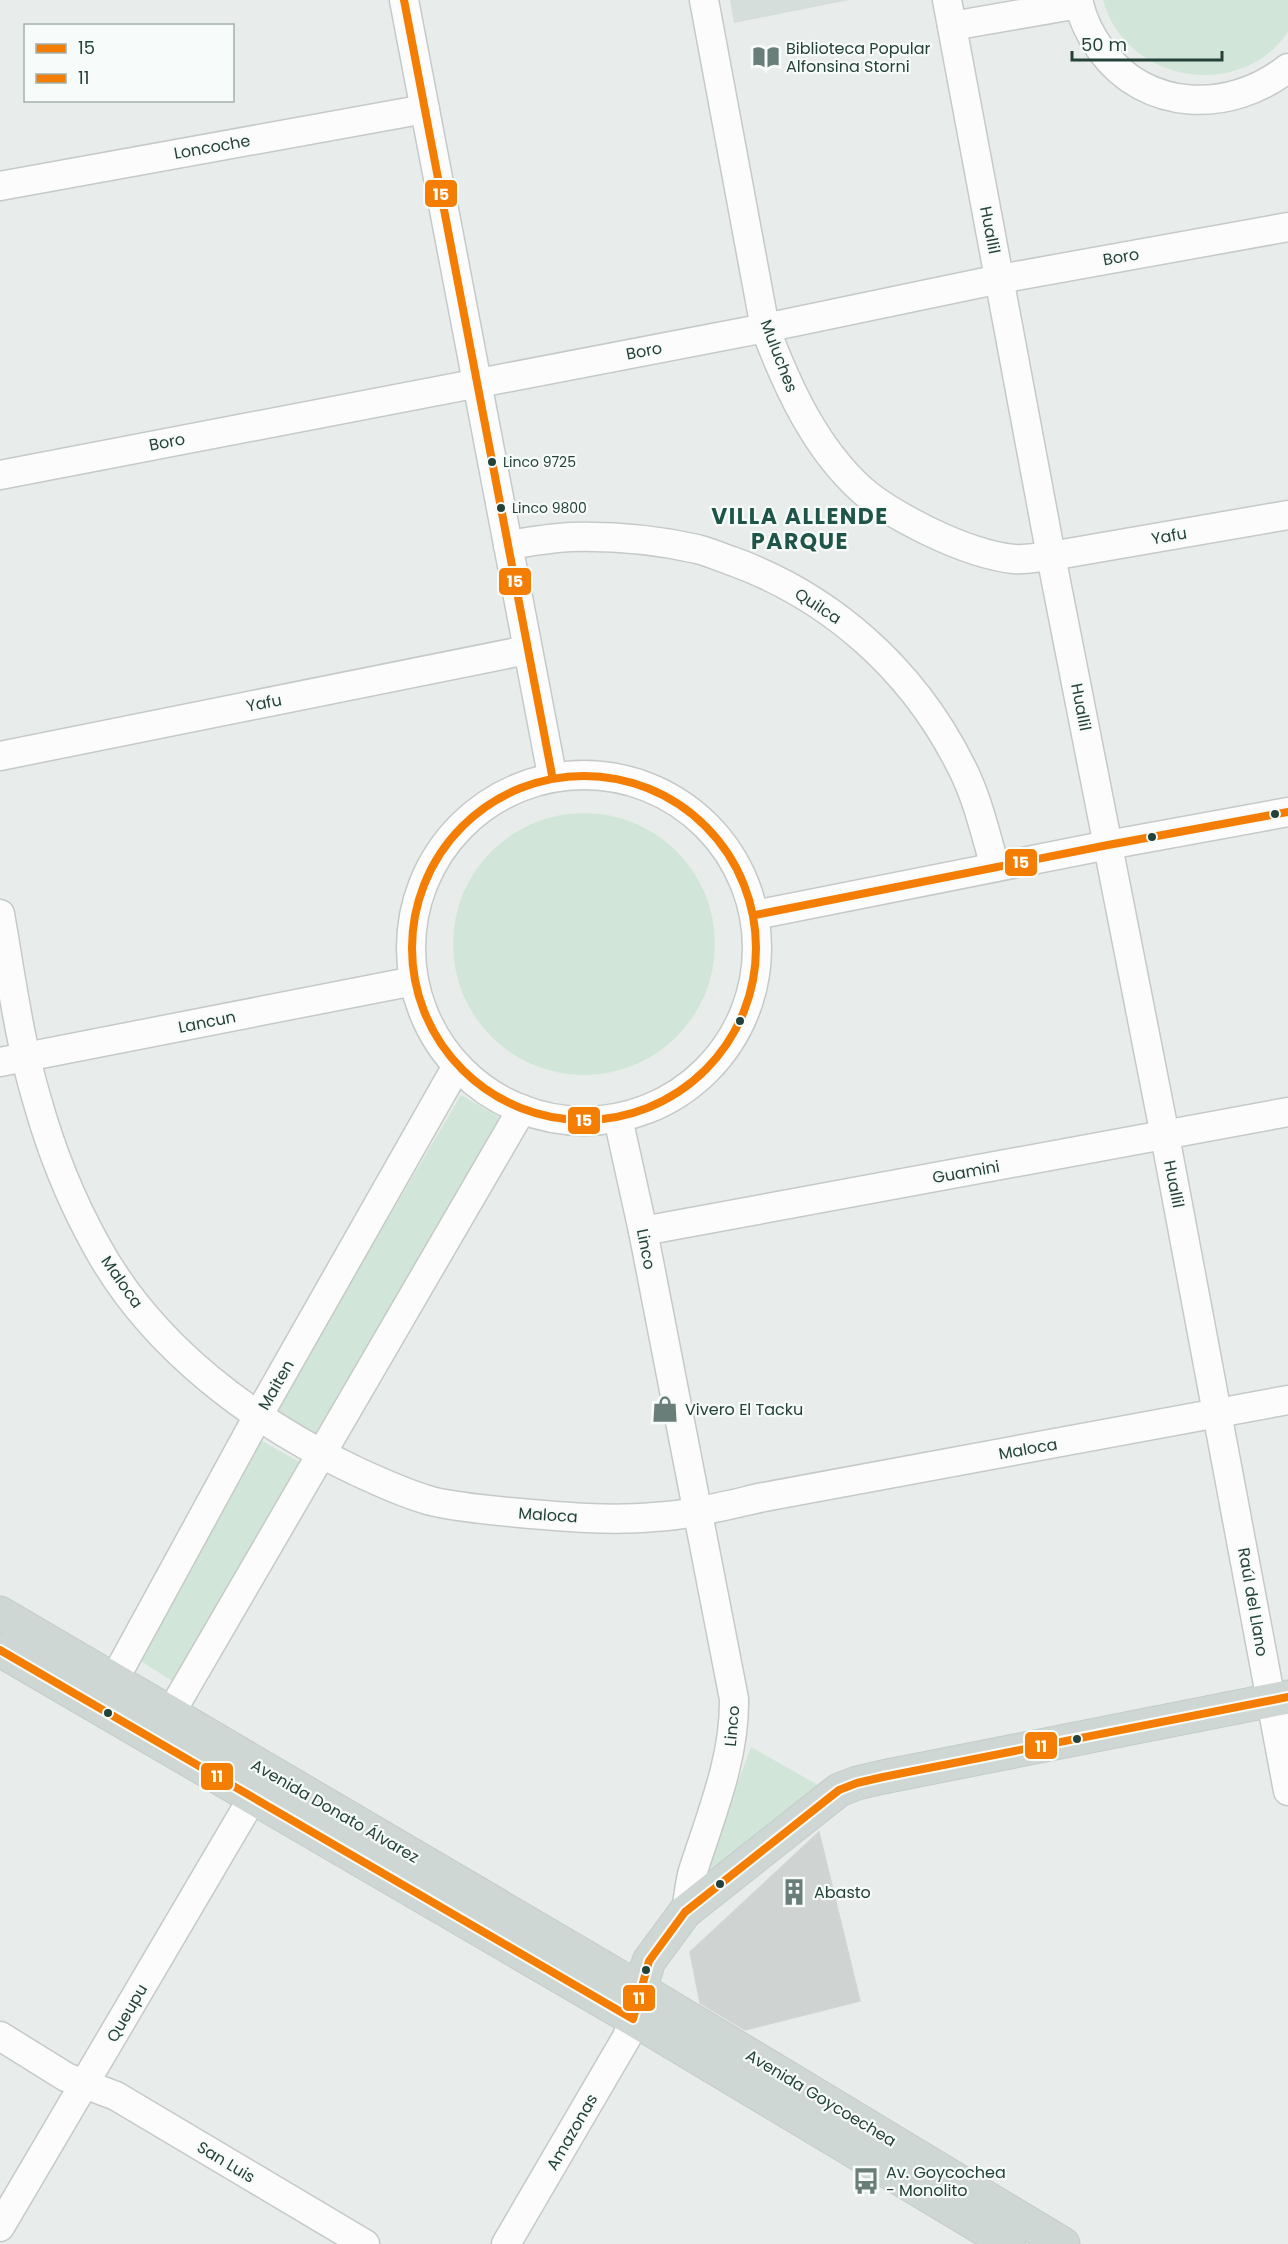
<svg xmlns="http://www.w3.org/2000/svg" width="1288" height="2244" font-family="Poppins,sans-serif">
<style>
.built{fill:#d6dedb}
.green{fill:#d1e6d8}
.building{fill:#cfd4d2;stroke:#d1d6d4;stroke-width:1.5}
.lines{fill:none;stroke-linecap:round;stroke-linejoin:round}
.minor-casing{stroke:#c5cac8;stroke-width:31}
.major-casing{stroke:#c3ccc9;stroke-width:35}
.minor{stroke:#fcfcfc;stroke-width:28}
.major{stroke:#cfd7d5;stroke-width:33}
.bus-1-casing{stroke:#f7fbf9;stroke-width:12}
.bus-2-casing{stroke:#f7fbf9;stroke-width:12}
.bus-1{stroke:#f47e03;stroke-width:8}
.bus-2{stroke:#f47e03;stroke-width:8}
.bus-dot{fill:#24423a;stroke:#f7fbf9;stroke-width:2}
.labels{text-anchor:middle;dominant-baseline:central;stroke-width:4.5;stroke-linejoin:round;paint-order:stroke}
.bus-label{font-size:14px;fill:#24423a;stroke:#f7fbf9;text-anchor:start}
.poi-label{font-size:16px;fill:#24423a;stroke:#f7fbf9;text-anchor:start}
.street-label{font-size:16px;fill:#24423a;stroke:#f7fbf9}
.district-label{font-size:22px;font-weight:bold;letter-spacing:1.5px;fill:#1f5548;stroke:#f7fbf9}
.line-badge{stroke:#f7fbf9;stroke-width:2}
.badge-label{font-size:16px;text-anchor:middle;font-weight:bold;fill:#fff}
</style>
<rect width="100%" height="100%" fill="#e8edeb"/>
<path class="built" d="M730,0H849L734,23Z"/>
<g class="green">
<path d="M1103,0H1288V32C1239,103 1125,82 1103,0Z"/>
<circle cx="584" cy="944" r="131"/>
<path d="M461,1095L501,1118L314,1436L274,1412Z"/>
<path d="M255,1437L305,1465L177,1684L139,1660Z"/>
<path d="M751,1747L834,1794L699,1889Z"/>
</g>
<path class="building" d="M819,1832L860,2001L745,2030L700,2003L690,1952Z"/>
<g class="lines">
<defs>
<g id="minor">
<path d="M404,0L552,775"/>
<path d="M704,0L765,328C787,386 815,448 862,490C881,507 906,520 928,531C955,544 984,556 1014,559C1026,560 1039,557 1051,556L1288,515"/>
<path d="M947,0L1051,556L1165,1136L1288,1791"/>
<path d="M1078,0C1082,18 1090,35 1101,50C1146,112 1230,114 1288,68"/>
<path d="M952,26L1079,4"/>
<path d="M0,186L425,109"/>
<path d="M0,475L765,328L1000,279L1288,227"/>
<path d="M508,545C529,542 550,538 571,537C612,536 657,540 697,549C709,552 720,557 732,561C831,597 912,669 960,764C977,796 985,832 995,867"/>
<path d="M0,756L527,650"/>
<circle cx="584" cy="948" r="173"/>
<path d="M0,914C11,976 19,1040 37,1100C51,1150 71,1200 96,1245C152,1348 254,1423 358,1472C382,1483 406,1494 431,1501C460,1508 490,1510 520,1513C564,1517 610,1521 654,1517C691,1515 728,1505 764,1497L1288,1400"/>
<path d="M755,915L1108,845L1288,812"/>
<path d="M0,1062L414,981"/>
<path d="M618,1118L643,1231L734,1699C735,1758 711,1815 693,1871C689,1884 689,1899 685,1912"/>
<path d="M643,1231L1288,1112"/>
<path d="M103,1700L258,1416L457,1066"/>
<path d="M159,1733L522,1109"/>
<path d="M0,2036L66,2077L116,2096L365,2244"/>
<path d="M0,2227L253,1797"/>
<path d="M506,2244L627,2037L639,1997"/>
</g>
<g id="major">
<path d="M0,1613L640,1989L1063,2244"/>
<path d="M0,1650L633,2019L1009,2244"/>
<path d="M640,1989L649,1961L685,1912L839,1790L857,1783L883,1777L1288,1697"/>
</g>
</defs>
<use href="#minor" class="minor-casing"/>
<use href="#major" class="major-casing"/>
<use href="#minor" class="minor"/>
<use href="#major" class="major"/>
<defs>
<g id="bus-1">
<path d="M404,0L552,775"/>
<circle cx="584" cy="948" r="172"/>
<path d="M755,915L1108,845L1288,812"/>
</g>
<path id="bus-2" d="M0,1650L633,2019L649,1961L685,1912L839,1790L857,1783L883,1777L1288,1697"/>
</defs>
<use href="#bus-1" class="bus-1-casing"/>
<use href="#bus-2" class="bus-2-casing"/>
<use href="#bus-1" class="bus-1"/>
<use href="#bus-2" class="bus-2"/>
</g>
<defs>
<symbol id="library-bare" viewBox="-9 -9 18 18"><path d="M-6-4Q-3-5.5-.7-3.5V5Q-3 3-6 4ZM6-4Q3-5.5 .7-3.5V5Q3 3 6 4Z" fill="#697e78" stroke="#f7fbf9" stroke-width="2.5" paint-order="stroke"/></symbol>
<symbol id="shop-bare" viewBox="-9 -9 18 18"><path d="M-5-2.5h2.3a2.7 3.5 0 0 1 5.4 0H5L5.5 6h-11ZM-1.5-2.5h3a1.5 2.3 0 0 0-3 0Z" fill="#697e78" stroke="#f7fbf9" stroke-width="2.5" paint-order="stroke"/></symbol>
<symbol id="building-bare" viewBox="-9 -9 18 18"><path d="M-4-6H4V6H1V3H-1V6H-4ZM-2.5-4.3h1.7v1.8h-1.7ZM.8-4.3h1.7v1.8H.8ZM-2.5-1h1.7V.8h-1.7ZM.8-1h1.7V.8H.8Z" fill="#697e78" stroke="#f7fbf9" stroke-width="2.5" paint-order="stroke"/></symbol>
<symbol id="bus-bare" viewBox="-9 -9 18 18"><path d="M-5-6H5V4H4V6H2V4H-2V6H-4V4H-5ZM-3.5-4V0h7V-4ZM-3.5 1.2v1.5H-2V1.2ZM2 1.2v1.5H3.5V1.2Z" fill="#697e78" stroke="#f7fbf9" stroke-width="2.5" paint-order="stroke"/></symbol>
</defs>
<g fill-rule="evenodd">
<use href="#library-bare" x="747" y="38" width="38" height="38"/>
<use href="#shop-bare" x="646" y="1390" width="38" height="38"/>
<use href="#building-bare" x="775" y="1873" width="38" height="38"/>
<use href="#bus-bare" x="847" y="2162" width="38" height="38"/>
</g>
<g class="bus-dot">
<circle cx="492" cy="462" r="5"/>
<circle cx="501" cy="508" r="5"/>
<circle cx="1275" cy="814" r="5"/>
<circle cx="1152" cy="837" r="5"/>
<circle cx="740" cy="1021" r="5"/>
<circle cx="108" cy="1713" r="5"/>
<circle cx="1077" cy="1739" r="5"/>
<circle cx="720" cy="1884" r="5"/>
<circle cx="646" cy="1970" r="5"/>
</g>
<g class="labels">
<g class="bus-label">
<text x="503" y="462">Linco 9725</text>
<text x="512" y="508">Linco 9800</text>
</g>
<g class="poi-label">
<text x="786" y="48">Biblioteca Popular<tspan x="786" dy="18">Alfonsina Storni</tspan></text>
<text x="685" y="1409">Vivero El Tacku</text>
<text x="814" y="1892">Abasto</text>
<text x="886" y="2172">Av. Goycochea<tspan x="886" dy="18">- Monolito</tspan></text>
</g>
<g class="street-label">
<text transform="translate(212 147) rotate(-10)">Loncoche</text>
<text transform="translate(990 230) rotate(79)">Huallil</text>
<text transform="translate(1121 257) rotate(-10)">Boro</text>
<text transform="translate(644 351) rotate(-11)">Boro</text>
<text transform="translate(779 356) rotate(69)">Muluches</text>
<text transform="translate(167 442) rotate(-11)">Boro</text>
<text transform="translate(1169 536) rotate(-10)">Yafu</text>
<text transform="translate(818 606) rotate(33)">Quilca</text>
<text transform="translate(264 703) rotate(-11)">Yafu</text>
<text transform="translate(1081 707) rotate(79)">Huallil</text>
<text transform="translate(207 1022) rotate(-11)">Lancun</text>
<text transform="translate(966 1172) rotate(-10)">Guamini</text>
<text transform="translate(1174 1184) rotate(79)">Huallil</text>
<text transform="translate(646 1249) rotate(79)">Linco</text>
<text transform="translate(122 1282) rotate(55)">Maloca</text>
<text transform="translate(276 1385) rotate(-60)">Maiten</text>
<text transform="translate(1028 1449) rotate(-10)">Maloca</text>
<text transform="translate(548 1515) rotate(4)">Maloca</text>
<text transform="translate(1253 1602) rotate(80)">Raúl del Llano</text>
<text transform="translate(732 1726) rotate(-85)">Linco</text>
<text transform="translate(335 1811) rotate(30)">Avenida Donato Álvarez</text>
<text transform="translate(127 2013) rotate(-60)">Queupu</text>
<text transform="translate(821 2098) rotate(31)">Avenida Goycoechea</text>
<text transform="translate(572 2132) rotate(-60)">Amazonas</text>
<text transform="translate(226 2162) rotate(31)">San Luis</text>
</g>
<g class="district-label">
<text x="800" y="516">VILLA ALLENDE<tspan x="800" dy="25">PARQUE</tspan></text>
</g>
</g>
<g class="line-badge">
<rect x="424" y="179" width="34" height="29" rx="6" fill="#f47e03"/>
<rect x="498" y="567" width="34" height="29" rx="6" fill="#f47e03"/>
<rect x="1004" y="848" width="34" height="29" rx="6" fill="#f47e03"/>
<rect x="567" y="1106" width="34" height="29" rx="6" fill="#f47e03"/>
<rect x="1024" y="1731" width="34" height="29" rx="6" fill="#f47e03"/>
<rect x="200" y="1762" width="34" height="29" rx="6" fill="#f47e03"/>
<rect x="622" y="1984" width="34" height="28" rx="6" fill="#f47e03"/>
</g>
<g class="badge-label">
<text x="441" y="200">15</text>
<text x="515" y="587">15</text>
<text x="1021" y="868">15</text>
<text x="584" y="1126">15</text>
<text x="1041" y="1752">11</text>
<text x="217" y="1782">11</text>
<text x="639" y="2004">11</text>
</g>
<rect x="24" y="24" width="210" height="78" fill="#f7fbf9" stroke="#a3b1ad" stroke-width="1.5"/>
<rect x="36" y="44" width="30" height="9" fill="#f47e03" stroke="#a3b1ad" stroke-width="1.5"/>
<text x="78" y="54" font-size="18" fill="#24423a">15</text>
<rect x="36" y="74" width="30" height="9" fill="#f47e03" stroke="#a3b1ad" stroke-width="1.5"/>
<text x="78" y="84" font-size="18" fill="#24423a">11</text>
<path d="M1072 51v9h150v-9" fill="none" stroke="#24423a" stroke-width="3"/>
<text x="1081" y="51" font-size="18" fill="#24423a" stroke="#f7fbf9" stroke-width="4.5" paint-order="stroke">50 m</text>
</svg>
